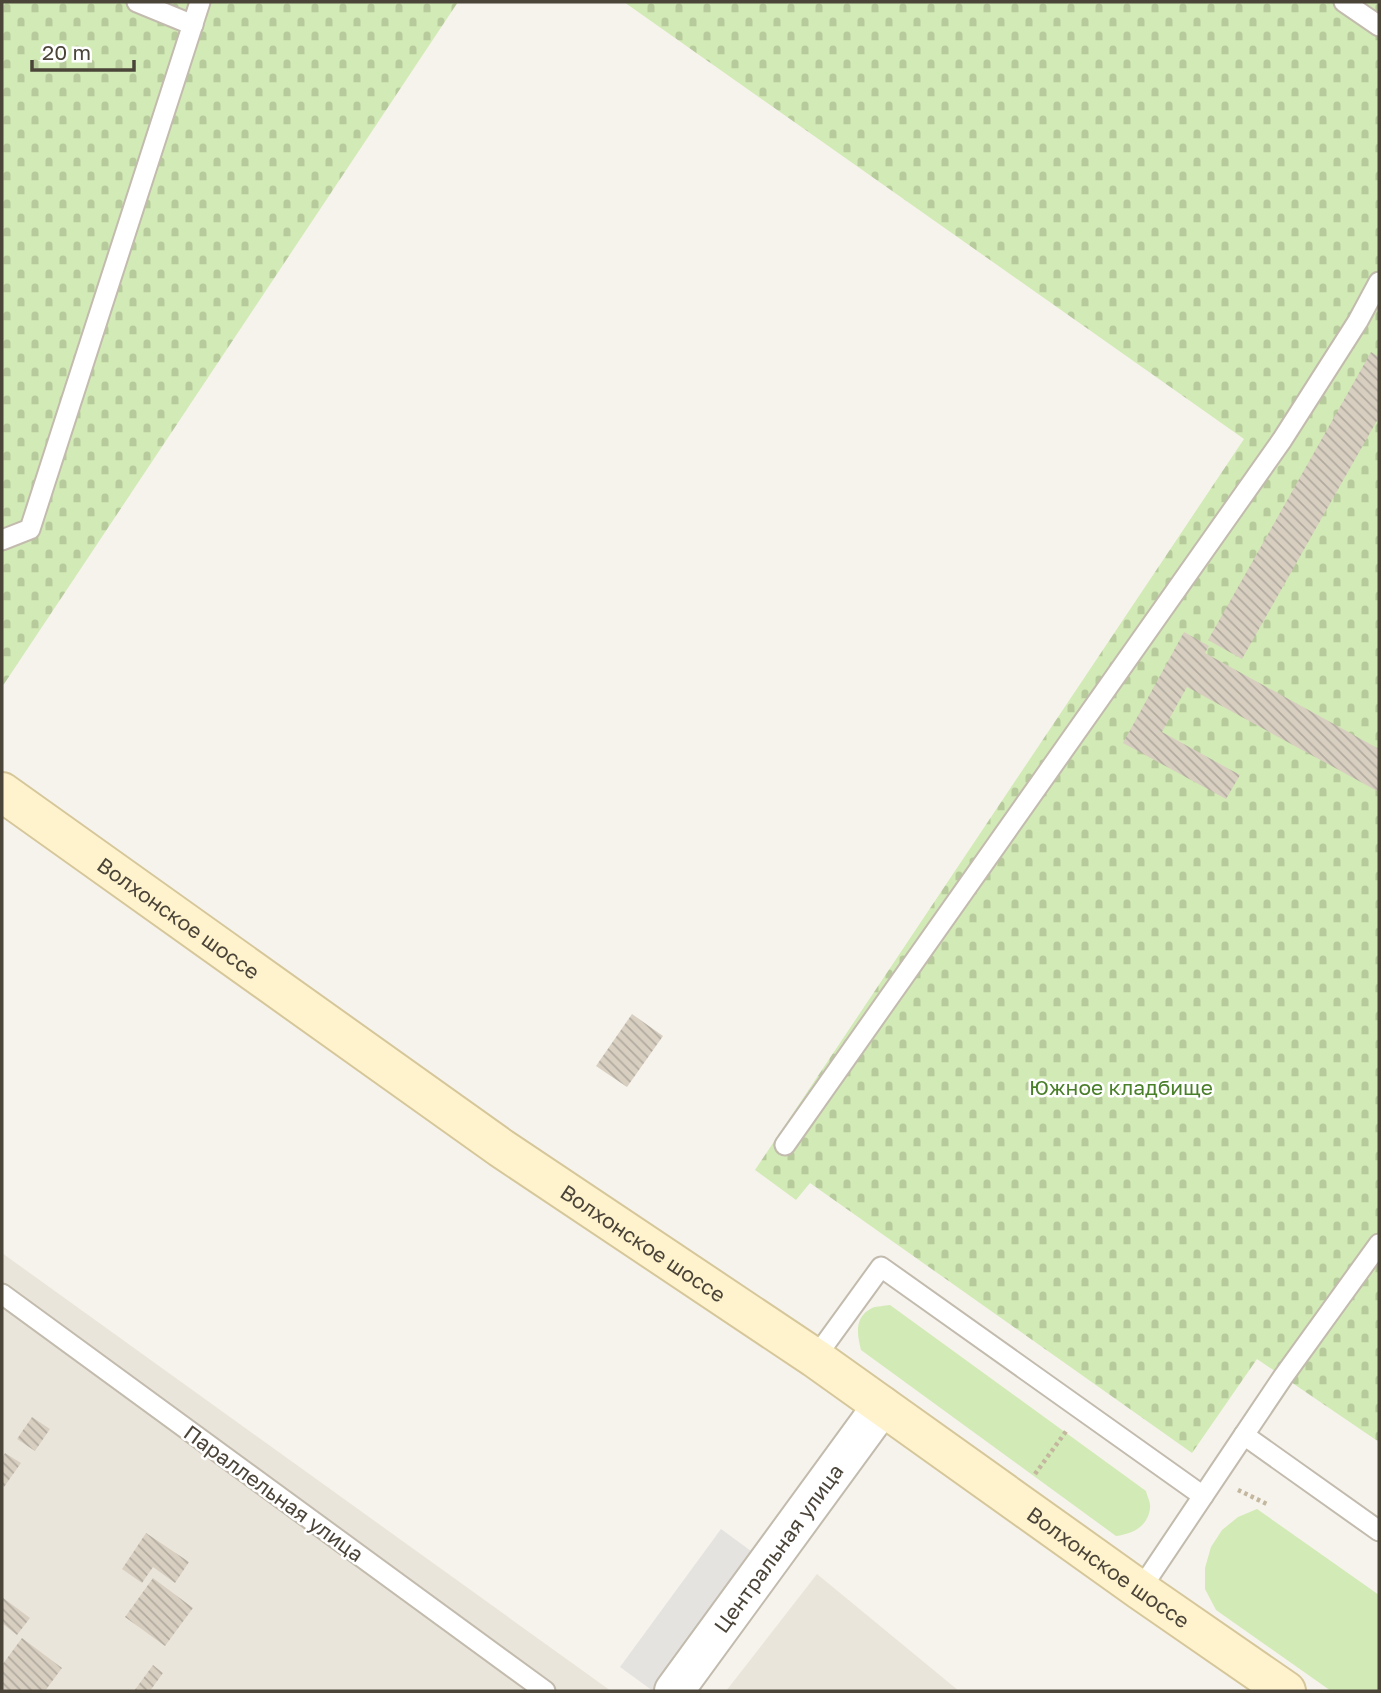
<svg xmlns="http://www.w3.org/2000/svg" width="1381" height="1693" font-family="'Golos Text',sans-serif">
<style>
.residential{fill:#eae5da}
.grass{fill:#d2eab5}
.cemetery{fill:url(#cemetery-stones)}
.parking{fill:#e5e3e0}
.building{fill:url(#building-back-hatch)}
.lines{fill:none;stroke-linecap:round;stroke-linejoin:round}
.service-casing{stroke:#c2bbae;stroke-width:23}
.minor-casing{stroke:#c2bbae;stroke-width:42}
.secondary-casing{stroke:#d6c79b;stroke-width:42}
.path{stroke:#c4b79f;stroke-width:4.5;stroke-dasharray:3.5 3.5;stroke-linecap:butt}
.service{stroke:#fff;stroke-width:19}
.minor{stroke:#fff;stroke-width:38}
.secondary{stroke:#fff3cd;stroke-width:38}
.labels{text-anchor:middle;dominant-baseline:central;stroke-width:5;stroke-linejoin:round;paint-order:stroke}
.street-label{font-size:21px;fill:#4b4439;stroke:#fff}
.park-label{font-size:21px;fill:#4a7f2a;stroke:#fff}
</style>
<defs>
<pattern id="cemetery-stones" width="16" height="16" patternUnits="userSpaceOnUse" patternTransform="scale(1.75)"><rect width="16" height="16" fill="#d2eab5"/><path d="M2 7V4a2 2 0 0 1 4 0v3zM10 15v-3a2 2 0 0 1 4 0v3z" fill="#b6ca9c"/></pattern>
<pattern id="building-back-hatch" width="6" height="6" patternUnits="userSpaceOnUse" patternTransform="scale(1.75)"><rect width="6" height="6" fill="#d8cfc1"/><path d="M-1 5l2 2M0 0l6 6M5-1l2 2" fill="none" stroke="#b1aa9e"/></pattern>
</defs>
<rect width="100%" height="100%" fill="#f6f3ec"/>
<g class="residential">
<path d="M2,1253L611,1691H2Z"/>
<path d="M817,1574L959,1691H726Z"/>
</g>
<g class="grass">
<path d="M890,1305L1146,1491C1147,1496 1151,1503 1150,1508C1148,1527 1132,1534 1116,1536L861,1350C857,1334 854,1317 872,1308C877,1306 885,1306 890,1305Z"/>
<path d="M1257,1509L1379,1595V1691H1331L1216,1610L1205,1589V1568L1211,1547L1222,1530L1238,1517Z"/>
</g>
<g class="cemetery">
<path d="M2,2H458L2,687Z"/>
<path d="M624,2H1379V1442L1257,1359L1192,1453L810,1183L796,1200L755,1170L1244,439Z"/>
</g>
<path class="parking" d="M721,1529L755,1554L653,1691L620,1667Z"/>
<g class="building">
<path d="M1371,352L1379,357V417L1242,659L1208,640Z"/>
<path d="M1184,632L1209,646L1205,653L1379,749V792L1187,687L1162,732L1240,775L1226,799L1123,743Z"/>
<path d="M632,1014L663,1036L627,1087L596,1066Z"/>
<path d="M32,1417L50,1429L35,1451L17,1439Z"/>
<path d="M5,1453L21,1463L4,1487L2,1486V1458Z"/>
<path d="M146,1533L189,1562L175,1583L153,1567L142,1583L122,1569Z"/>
<path d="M153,1578L193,1608L165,1646L125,1617Z"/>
<path d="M2,1597L30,1618L17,1635L2,1623Z"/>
<path d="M22,1638L62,1668L45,1691H2V1665Z"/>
<path d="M153,1665L163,1673L150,1691H134Z"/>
</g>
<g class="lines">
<defs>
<g id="service">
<path d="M137,2L193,25"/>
<path d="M1344,2L1379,26"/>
<path d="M2,540L30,529L200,2"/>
<path d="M785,1145L1282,440L1358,321L1379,282"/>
<path d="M2,1294L545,1691"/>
<path d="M815,1358L881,1267L1203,1496"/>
<path d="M1244,1435L1283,1377L1379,1244"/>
<path d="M1140,1590L1244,1435L1379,1531"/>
</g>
<g id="minor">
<path id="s1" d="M674,1691L882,1406"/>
</g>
<g id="secondary">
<path id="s2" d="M2,792L501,1148L815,1358L1140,1590L1286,1691"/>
</g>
</defs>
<use href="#service" class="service-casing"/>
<use href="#minor" class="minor-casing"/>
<use href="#secondary" class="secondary-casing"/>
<g class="path">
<path d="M1035,1474L1067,1430"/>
<path d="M1238,1490L1269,1505"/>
</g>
<use href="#service" class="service"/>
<use href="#minor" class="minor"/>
<use href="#secondary" class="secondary"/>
</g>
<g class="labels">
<g class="street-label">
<text stroke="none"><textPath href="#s2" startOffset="217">Волхонское шоссе</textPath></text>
<text stroke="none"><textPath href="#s2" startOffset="784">Волхонское шоссе</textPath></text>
<text transform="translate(274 1493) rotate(36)">Параллельная улица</text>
<text stroke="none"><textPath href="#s1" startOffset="177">Центральная улица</textPath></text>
<text stroke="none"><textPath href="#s2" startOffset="1351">Волхонское шоссе</textPath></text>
</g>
<g class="park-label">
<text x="1121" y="1087">Южное кладбище</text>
</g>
</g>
<rect width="1381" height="1693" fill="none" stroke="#4b4439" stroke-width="7"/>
<path d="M32 60v10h102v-10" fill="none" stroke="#4b4439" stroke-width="3.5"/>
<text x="42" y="60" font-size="21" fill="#4b4439" stroke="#ffffff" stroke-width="5" paint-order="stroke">20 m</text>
</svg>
